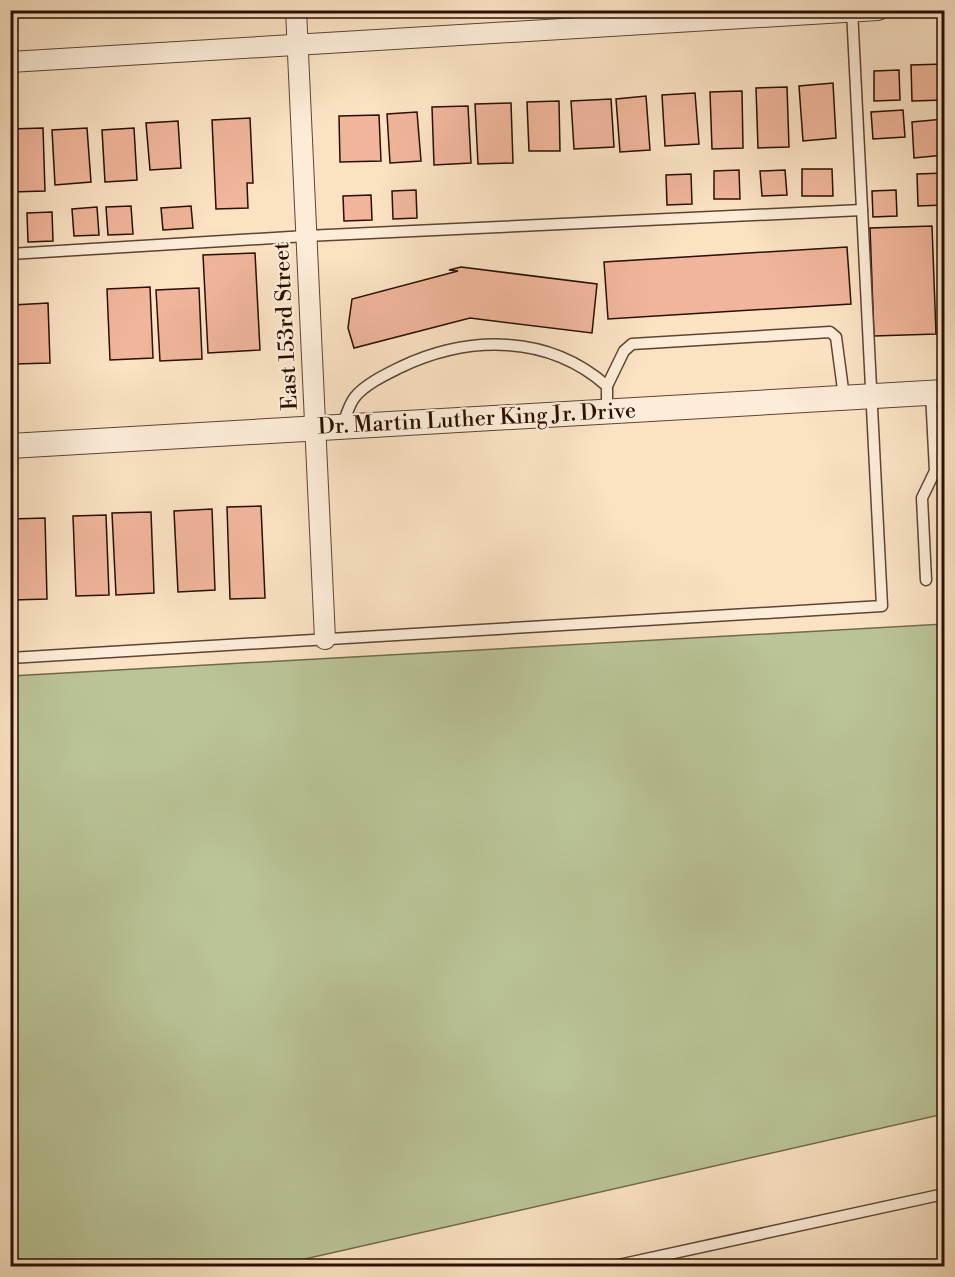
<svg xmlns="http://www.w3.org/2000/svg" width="955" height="1277" font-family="'Libre Bodoni',serif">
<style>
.green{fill:#bac497;stroke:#726a4c;stroke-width:1.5}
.building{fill:#f0b59a;stroke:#2a0f01;stroke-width:1.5}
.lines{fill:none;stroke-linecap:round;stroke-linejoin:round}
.service-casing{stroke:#5e4432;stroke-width:13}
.minor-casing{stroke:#5e4432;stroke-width:22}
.tertiary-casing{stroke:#5e4432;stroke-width:26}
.service{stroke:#fcecd8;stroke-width:10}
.minor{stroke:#fcecd8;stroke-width:20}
.tertiary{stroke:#fcecd8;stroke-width:24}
.labels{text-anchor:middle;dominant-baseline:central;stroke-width:4.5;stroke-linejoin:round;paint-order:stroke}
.street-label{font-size:22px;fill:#2a0f01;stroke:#fcecd8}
</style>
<rect width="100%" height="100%" fill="#fae2c3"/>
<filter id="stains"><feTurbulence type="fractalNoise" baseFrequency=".00333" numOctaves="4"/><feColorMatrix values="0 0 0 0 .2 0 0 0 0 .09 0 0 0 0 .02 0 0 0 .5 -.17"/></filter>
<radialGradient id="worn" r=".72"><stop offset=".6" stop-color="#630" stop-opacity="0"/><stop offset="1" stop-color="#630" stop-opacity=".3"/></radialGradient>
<path class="green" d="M944,624V1114L274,1266H11V676Z"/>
<g class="building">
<path d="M944,64V100L912,101L911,65Z"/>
<path d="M899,70L900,100L874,101V71Z"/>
<path d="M833,83L836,138L803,141L799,86Z"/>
<path d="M787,87L789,147L758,148L756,88Z"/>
<path d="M742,91L743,148L712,149L710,92Z"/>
<path d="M695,93L699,144L665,146L662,95Z"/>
<path d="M646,96L650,150L620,152L616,99Z"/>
<path d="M611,99L614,147L574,149L571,101Z"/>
<path d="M559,101L560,151H529L527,102Z"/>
<path d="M511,103L513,163L478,164L475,104Z"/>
<path d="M468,106L471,163L434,165L432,107Z"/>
<path d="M903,110L905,137L873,139L871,112Z"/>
<path d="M417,112L421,161L390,163L387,114Z"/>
<path d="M379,115L381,161L340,162L339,116Z"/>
<path d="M250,118L253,183H247L248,208L216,209L212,120Z"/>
<path d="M944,119V155L914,158L912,122Z"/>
<path d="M178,121L181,168L150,170L146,123Z"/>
<path d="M43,128L45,191L11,192L10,129Z"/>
<path d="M87,128L91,182L55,185L52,130Z"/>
<path d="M134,128L137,180L105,182L102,130Z"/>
<path d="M802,169H832L833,196H802Z"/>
<path d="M739,170L740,199H714V171Z"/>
<path d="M785,170L787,195L762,196L760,171Z"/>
<path d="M944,173V205L918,206L917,174Z"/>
<path d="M691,174L692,204L667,205L666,175Z"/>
<path d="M416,190L417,218L393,219L392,191Z"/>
<path d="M896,190L897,216L873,217L872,191Z"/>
<path d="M371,195L372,220L344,221L343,196Z"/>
<path d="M131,206L133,234L108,235L106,207Z"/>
<path d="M191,206L193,228L163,230L161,208Z"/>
<path d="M97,207L99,235L74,236L72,209Z"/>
<path d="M52,212L53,241L28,242L27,213Z"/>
<path d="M932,226L936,334L874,336L870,228Z"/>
<path d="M847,247L851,304L608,319L604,262Z"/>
<path d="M255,253L260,350L208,353L203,255Z"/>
<path d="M461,267L597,284L592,333L470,318L354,348L348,328L352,299L458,271L449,270Z"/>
<path d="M150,287L153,358L110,360L107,289Z"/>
<path d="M199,288L202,359L160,361L156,290Z"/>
<path d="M48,303L50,363L15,364L13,305Z"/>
<path d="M261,506L265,598L230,599L227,507Z"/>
<path d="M212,509L215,590L178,592L174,511Z"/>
<path d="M151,512L154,593L116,595L112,513Z"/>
<path d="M106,515L109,595L76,596L73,516Z"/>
<path d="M45,518L47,599L13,600L11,519Z"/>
</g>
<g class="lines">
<defs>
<g id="service">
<path d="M10,254L306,236L862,210"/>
<path d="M607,386L624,351L632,344L830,332L836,337L844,397"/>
<path d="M342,426C346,417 349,404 355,397C365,384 387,374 401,367C469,335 548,334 607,386V411"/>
<path d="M926,580L922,498L935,471L931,393"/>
<path d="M10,658L882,606L852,10"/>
<path d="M614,1266L944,1194"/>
</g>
<g id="minor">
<path d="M296,10L325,639"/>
<path d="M10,62L878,10"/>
</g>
<path id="tertiary" d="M10,446L944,392"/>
</defs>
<use href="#service" class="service-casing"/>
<use href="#minor" class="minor-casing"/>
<use href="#tertiary" class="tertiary-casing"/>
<use href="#service" class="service"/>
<use href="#minor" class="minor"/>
<use href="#tertiary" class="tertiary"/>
</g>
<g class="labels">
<g class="street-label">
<text transform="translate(286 326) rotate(-93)">East 153rd Street</text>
<text transform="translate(477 419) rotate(-3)">Dr. Martin Luther King Jr. Drive</text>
</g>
</g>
<rect width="955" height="1277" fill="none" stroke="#fae2c3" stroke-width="36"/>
<rect x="12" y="12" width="931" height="1253" fill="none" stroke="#2a0f01" stroke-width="3"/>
<rect x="18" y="18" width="919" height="1241" fill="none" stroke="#2a0f01" stroke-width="1.5"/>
<rect width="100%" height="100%" filter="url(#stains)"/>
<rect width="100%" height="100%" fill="url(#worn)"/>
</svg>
